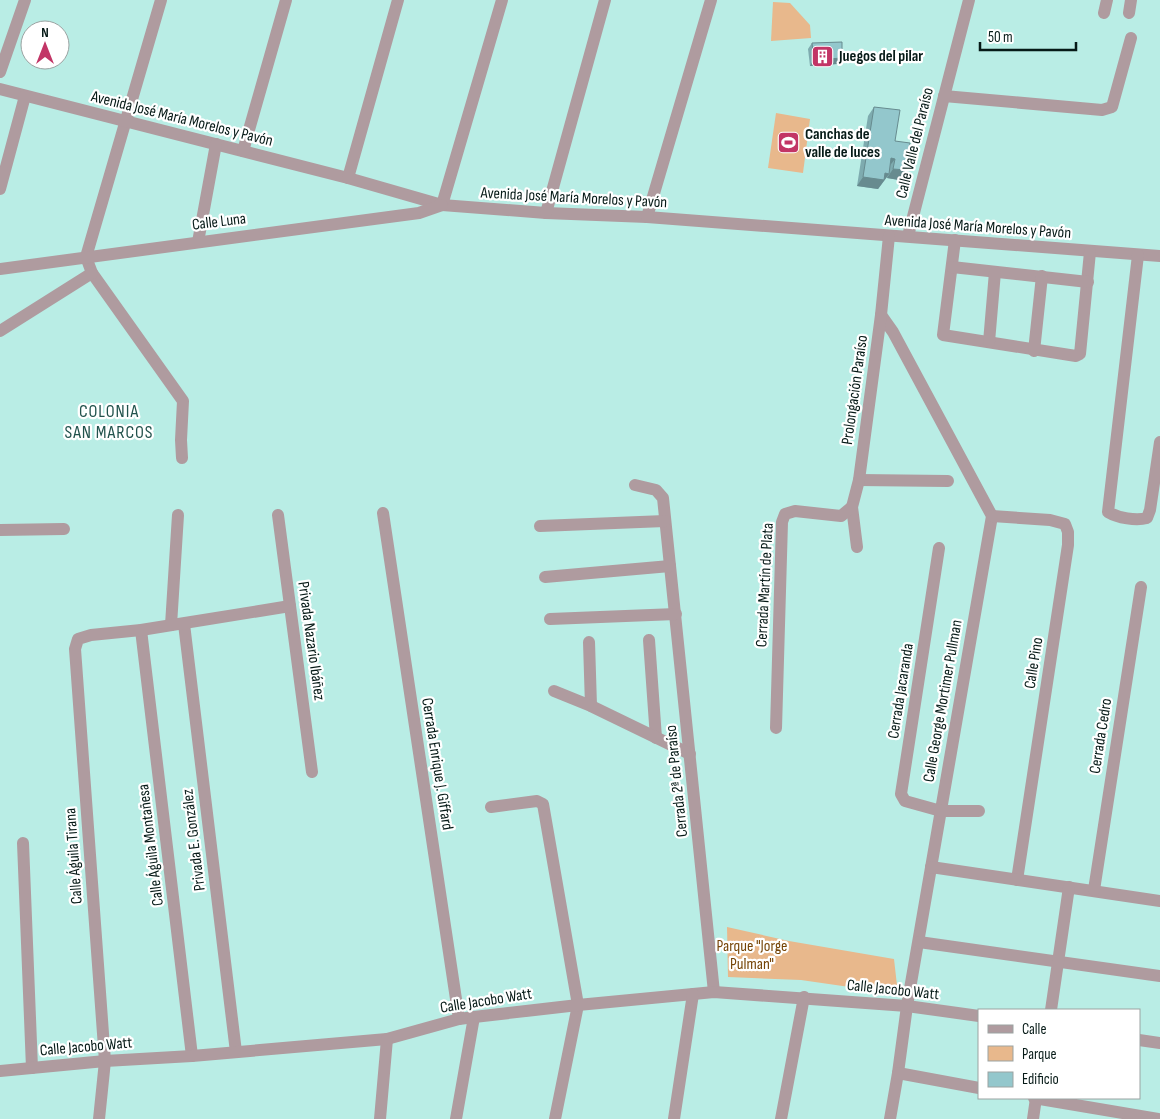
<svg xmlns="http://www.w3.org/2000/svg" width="1160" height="1119" font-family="'Sofia Sans Condensed',sans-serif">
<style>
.green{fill:#e8b88c}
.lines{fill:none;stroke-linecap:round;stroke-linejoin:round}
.minor{stroke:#af9b9f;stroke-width:12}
.wall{fill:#7eabaf}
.shaded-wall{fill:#678b8f}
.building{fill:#93c7cc;stroke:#678b8f}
.labels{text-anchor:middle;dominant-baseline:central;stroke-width:4.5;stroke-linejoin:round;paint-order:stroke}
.poi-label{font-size:16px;font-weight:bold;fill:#061a17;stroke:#fff;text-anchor:start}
.street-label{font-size:16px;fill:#061a17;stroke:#fff}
.park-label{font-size:16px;fill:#754406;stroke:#fff}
.neighbourhood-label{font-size:18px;letter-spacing:1px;fill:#21524c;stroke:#fff}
</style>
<rect width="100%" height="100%" fill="#b9ede5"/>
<g class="green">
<path d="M773,2L790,3L810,25L811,38L771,41Z"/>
<path d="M776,113L810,119L803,173L768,168Z"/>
<path d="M727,927L789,941L894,959L898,994L801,980L728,977Z"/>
</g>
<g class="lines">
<g class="minor">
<path d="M161,0L86,257L92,273L183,401L181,440L182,458"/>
<path d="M1104,13L1107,0"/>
<path d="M1129,13L1131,0"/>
<path d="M0,72L25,0"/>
<path d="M0,89L348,178L442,205L546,213L647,217L1160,256"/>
<path d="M944,96L1102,110L1112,107L1131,38"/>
<path d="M243,151L286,0"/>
<path d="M348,178L398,0"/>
<path d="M0,189L25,96"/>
<path d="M442,205L502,0"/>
<path d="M546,213L605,0"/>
<path d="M647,217L711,0"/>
<path d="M908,236L969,0"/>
<path d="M955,240L943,335L1076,356L1080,354L1090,252"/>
<path d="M198,242L216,144"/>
<path d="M1138,255L1108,512C1118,518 1136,521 1147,518L1150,510L1160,442"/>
<path d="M952,267L1088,282"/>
<path d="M0,269L419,213L442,205"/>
<path d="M881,315L893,332L992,516L907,1006L898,1073L890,1119"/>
<path d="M0,331L92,273"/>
<path d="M989,342L995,272"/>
<path d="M1034,351L1042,276"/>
<path d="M859,480L948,481"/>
<path d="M635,485L656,490L663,498L714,992"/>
<path d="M383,513L459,1019"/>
<path d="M278,515L312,772"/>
<path d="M992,516L1050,520L1065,524L1068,532V545L1017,880"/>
<path d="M540,526L665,521"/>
<path d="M0,530L64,529"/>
<path d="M857,547L852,507L859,480L881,315L889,236"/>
<path d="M939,548L901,794L905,801L941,811H979"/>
<path d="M545,577L670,566"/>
<path d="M550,619L676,614"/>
<path d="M184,624L236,1052"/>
<path d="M171,625L178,515"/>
<path d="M141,630L192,1056"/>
<path d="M649,640L656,738"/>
<path d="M589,642L591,706"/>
<path d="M554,691L591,706L690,754"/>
<path d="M776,728L782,522L785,514L795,511L841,516L852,507"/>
<path d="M491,807L537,801L543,804L578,1005L555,1119"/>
<path d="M23,843L32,1068"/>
<path d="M931,867L1160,901"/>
<path d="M1094,890L1141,587"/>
<path d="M919,942L1160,976"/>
<path d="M1051,1010L1069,887"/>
<path d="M1139,1040L1160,1043"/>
<path d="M0,1071L105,1061L192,1056L387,1039L459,1019L474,1017L578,1005L714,992L907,1006L979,1016"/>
<path d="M898,1073L979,1088"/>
<path d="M1034,1098L1158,1119"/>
<path d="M99,1119L105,1061L75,649L78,639L91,635L141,630L290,606"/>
<path d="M380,1119L387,1039"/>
<path d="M456,1119L474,1017"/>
<path d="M674,1119L693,994"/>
<path d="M781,1119L804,997"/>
<path d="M1033,1119L1036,1098"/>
</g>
</g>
<g class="wall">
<path d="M812,43L837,64L810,66L808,49Z"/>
<path d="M874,107L895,141L899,180L887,178V177L878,189L857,186L868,116Z"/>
</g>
<g class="shaded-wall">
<path d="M842,58L837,64L810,66L814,60Z"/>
<path d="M891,158L895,159L888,168Z"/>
<path d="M893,169L906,170L899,180L887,178Z"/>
<path d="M885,173L889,174L878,189L857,186L863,177Z"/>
</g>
<g class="building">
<path d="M842,42V58L814,60L812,43Z"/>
<path d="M874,107L900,110L895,141L910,143L906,170L893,169L895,159L891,158L889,174L885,173L884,180L863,177Z"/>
</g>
<defs>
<symbol id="building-square" viewBox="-11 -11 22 22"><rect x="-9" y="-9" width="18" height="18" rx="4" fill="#c23566" stroke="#fff"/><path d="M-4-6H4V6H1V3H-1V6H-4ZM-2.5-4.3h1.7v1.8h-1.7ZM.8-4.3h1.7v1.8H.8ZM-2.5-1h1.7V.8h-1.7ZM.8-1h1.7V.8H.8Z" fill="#fff"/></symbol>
<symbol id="stadium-square" viewBox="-11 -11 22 22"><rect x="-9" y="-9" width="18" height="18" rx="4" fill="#c23566" stroke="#fff"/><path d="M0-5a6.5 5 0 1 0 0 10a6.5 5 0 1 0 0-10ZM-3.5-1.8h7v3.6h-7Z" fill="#fff"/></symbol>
</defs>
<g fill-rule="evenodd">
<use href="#building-square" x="810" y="44" width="25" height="25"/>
<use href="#stadium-square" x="776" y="130" width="25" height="25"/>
</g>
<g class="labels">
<g class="poi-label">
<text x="839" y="56">Juegos del pilar</text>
<text x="805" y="134">Canchas de<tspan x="805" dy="18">valle de luces</tspan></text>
</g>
<g class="street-label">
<text transform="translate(182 119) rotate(14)">Avenida José María Morelos y Pavón</text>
<text transform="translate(915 143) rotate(-76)">Calle Valle del Paraíso</text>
<text transform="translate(574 198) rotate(3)">Avenida José María Morelos y Pavón</text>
<text transform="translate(219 222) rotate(-7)">Calle Luna</text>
<text transform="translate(978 227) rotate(4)">Avenida José María Morelos y Pavón</text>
<text transform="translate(855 390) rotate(-82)">Prolongación Paraíso</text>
<text transform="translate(765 585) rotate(-87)">Cerrada Martín de Plata</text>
<text transform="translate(311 641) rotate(82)">Privada Nazario Ibáñez</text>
<text transform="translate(1034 663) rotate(-81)">Calle Pino</text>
<text transform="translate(901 691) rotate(-81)">Cerrada Jacaranda</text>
<text transform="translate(943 701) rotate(-80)">Calle George Mortimer Pullman</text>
<text transform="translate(1101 736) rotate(-81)">Cerrada Cedro</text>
<text transform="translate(437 764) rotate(81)">Cerrada Enrique J. Giffard</text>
<text transform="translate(677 781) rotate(-96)">Cerrada 2ª de Paraíso</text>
<text transform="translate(194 840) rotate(-97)">Privada E. González</text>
<text transform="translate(151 845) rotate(-97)">Calle Águila Montañesa</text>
<text transform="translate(74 856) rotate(-94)">Calle Águila Tirana</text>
<text transform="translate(893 990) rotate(6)">Calle Jacobo Watt</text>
<text transform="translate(486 1001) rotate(-9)">Calle Jacobo Watt</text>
<text transform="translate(86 1047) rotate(-5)">Calle Jacobo Watt</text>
</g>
<g class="park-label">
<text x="752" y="946">Parque "Jorge<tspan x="752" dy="18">Pulman"</tspan></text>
</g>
<g class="neighbourhood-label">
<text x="109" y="411">COLONIA<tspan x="109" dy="21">SAN MARCOS</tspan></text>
</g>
</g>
<rect x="978" y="1009" width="162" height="90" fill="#ffffff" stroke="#9ba3a2"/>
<rect x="988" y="1025" width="25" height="8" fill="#af9b9f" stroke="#9ba3a2"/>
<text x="1022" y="1034" font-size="15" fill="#061a17">Calle</text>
<rect x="988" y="1046" width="25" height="15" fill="#e8b88c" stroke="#9ba3a2"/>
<text x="1022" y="1059" font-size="15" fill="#061a17">Parque</text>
<rect x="988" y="1072" width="25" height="15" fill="#93c7cc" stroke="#9ba3a2"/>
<text x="1022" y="1084" font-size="15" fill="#061a17">Edificio</text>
<g transform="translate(45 45)"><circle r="24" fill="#ffffff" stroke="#9ba3a2"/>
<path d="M0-4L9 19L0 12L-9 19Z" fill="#c23566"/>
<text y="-8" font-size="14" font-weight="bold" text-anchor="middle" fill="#061a17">N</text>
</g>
<path d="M980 42v8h96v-8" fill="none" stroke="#061a17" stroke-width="2.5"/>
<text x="988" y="42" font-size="15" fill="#061a17" stroke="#ffffff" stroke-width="4" paint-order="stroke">50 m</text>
</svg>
